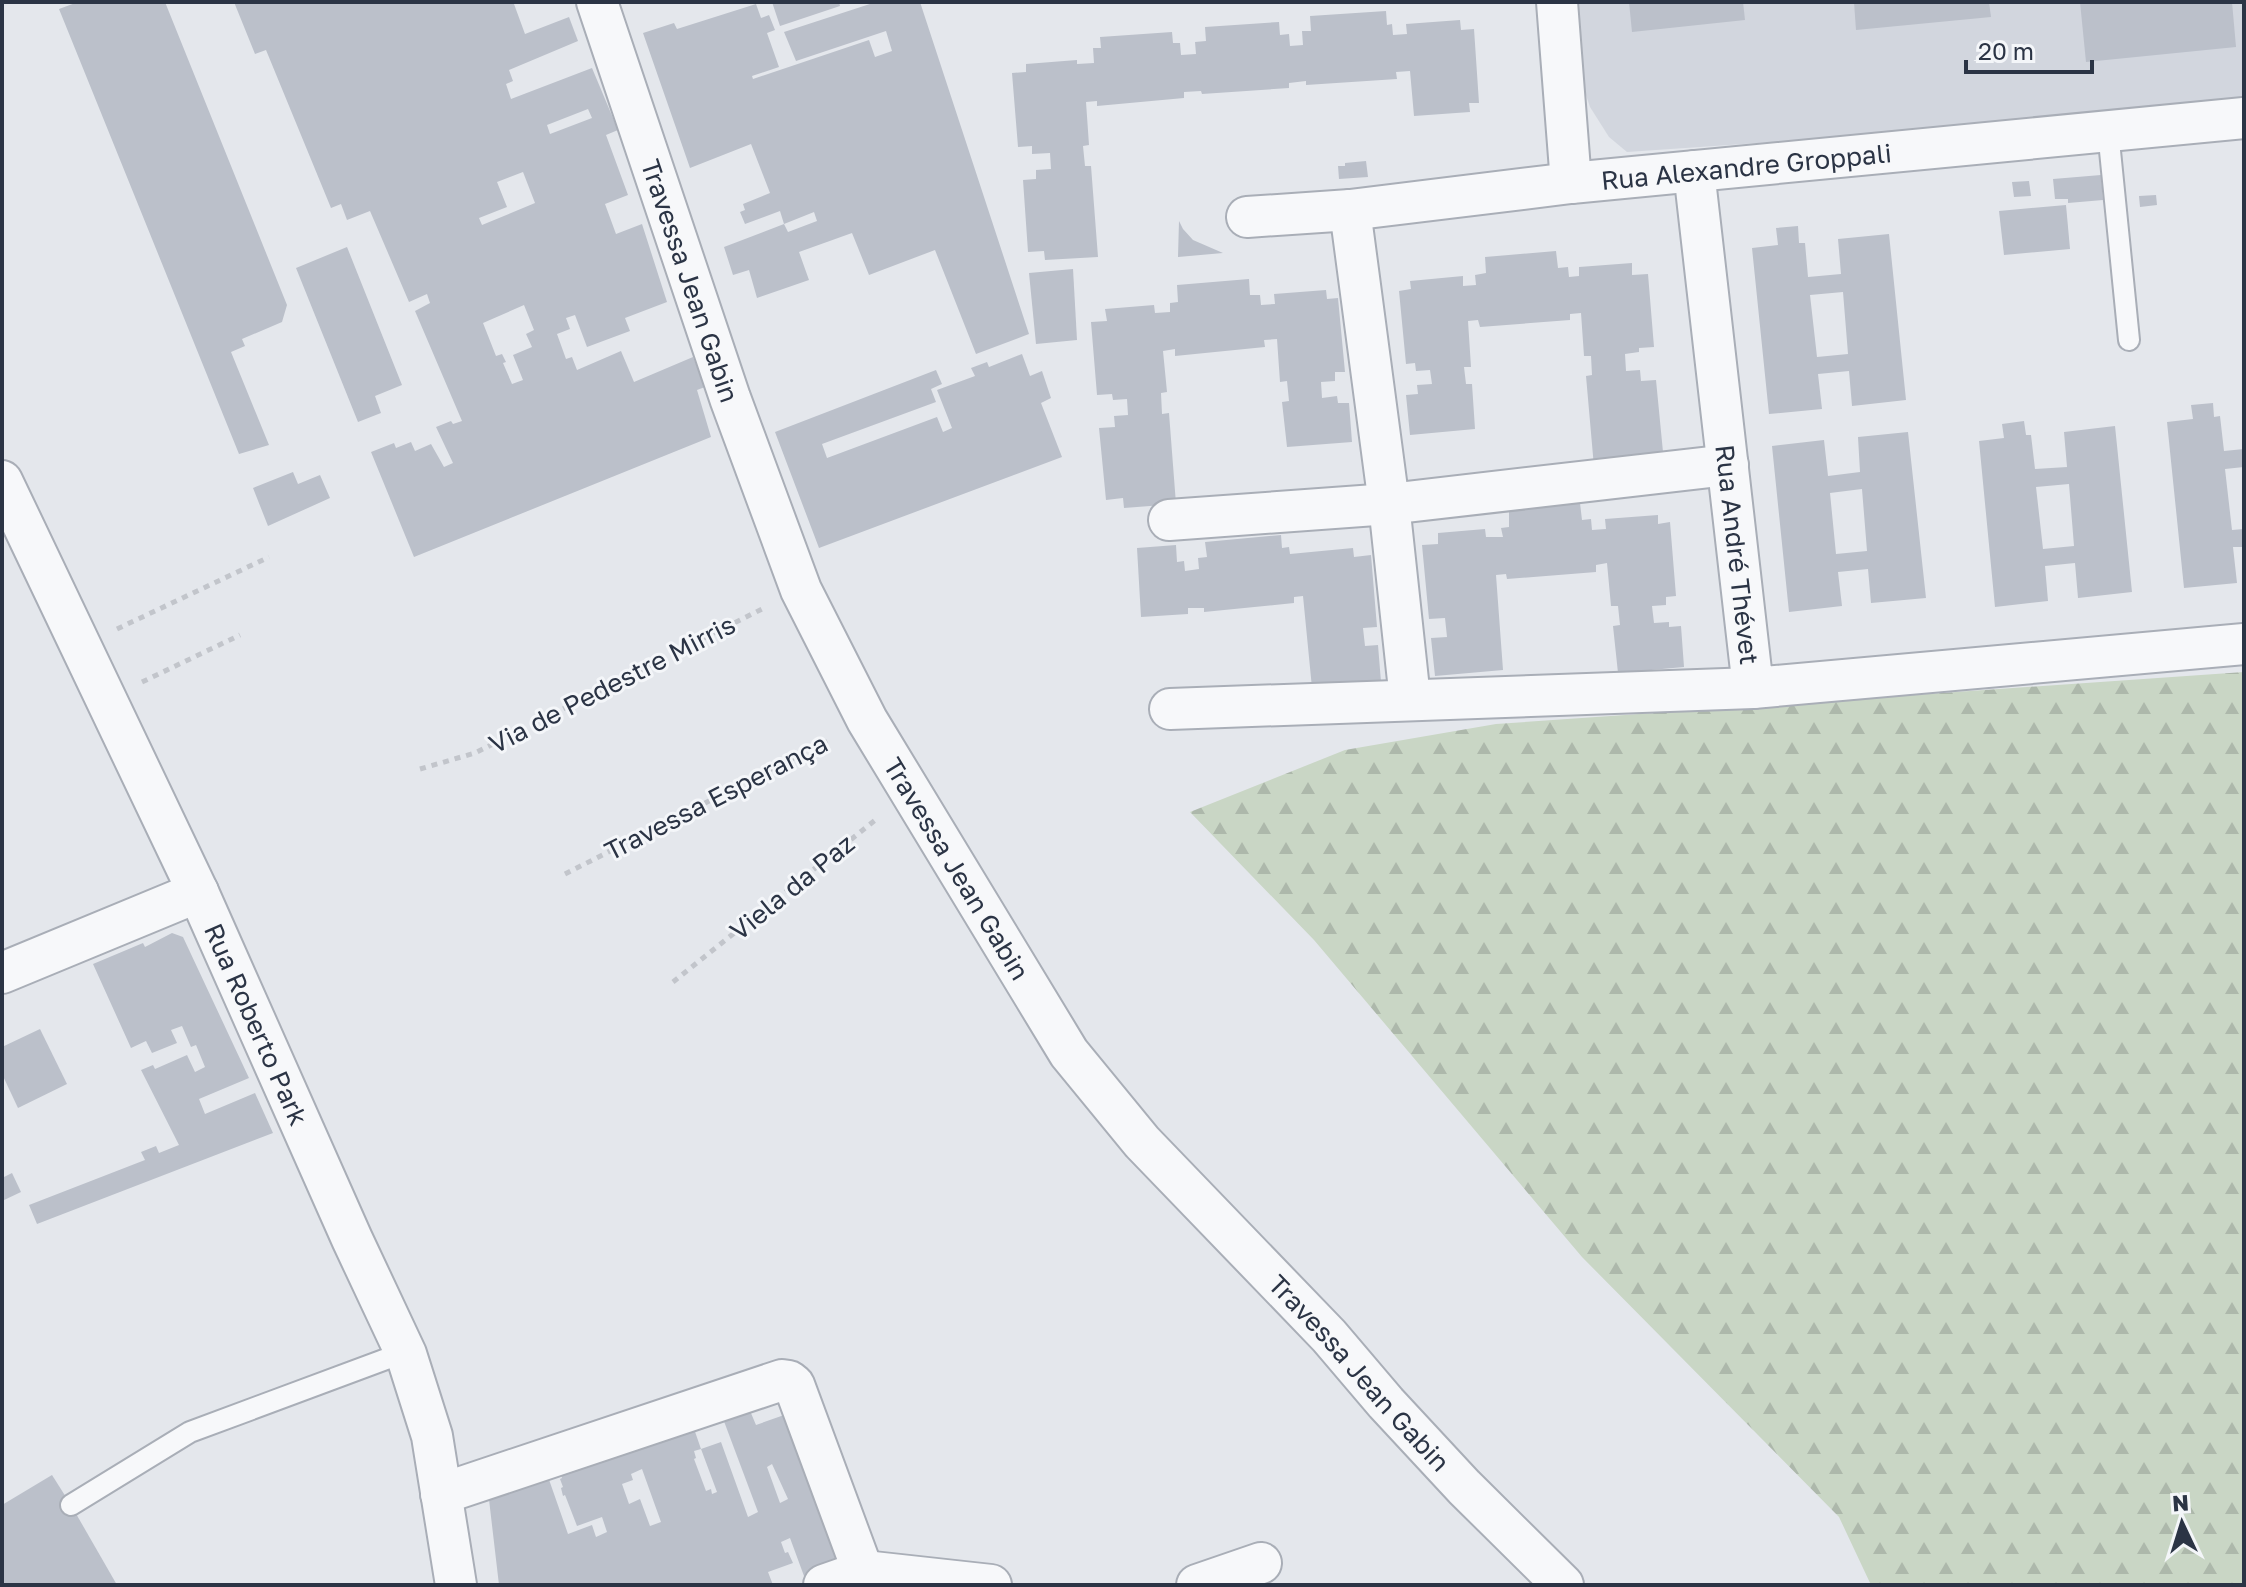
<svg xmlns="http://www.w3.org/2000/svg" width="2246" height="1587" font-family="'Golos Text',sans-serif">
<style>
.built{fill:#d2d6de}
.forest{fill:url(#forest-firs)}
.building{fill:#bbc0ca;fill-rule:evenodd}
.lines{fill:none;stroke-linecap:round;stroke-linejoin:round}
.lane-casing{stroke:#a9aeb7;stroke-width:24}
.street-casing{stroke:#a9aeb7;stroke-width:44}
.path{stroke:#c2c5cb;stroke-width:5;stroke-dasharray:6 6;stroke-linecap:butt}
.lane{stroke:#f7f8fa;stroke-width:20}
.street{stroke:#f7f8fa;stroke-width:40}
.labels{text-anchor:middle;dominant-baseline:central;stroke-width:6;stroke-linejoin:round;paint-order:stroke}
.street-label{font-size:26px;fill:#2b3445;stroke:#f4f6f9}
</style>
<defs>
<pattern id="forest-firs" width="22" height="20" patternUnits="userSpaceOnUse" patternTransform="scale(2)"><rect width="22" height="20" fill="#c9d6c5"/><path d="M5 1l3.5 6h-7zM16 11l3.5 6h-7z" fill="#adb8ab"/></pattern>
</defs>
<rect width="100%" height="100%" fill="#e4e7ec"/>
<path class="built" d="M1573,2H2244V101L1860,136L1627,152L1609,137L1590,107L1578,71Z"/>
<path class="forest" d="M2244,672V1585H1871L1839,1517L1582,1257L1314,940L1190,812L1345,750L1496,724Z"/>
<g class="building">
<path d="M78,2H165L287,305L282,322L242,339L245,346L231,352L269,445L239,454L59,9Z"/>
<path d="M234,2H453L454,4L459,2H520L514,4L525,34L569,17L578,41L509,70L513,81L506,84L511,99L592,68L618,130L606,135L628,195L605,204L616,234L642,224L667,302L625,318L630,331L587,347L575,315L566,318L570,329L557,334L566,359L572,357L577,370L621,351L634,382L693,357L705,387L697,390L711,437L414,557L371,452L394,443L396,448L411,442L415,451L431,444L444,467L453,463L436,427L451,421L453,424L462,421L415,311L430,303L427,294L409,302L370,211L347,220L341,204L331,208L266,50L255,54ZM588,109L592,118L550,134L547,125ZM523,172L535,203L482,225L479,218L507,207L497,182ZM524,305L534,330L526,334L532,347L513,355L523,380L512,384L503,363L506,362L502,354L496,356L483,323Z"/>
<path d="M772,2H839L840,6L780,26Z"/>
<path d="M876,2H920L1029,334L976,354L935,250L869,275L852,233L799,252L809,280L757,298L749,270L733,275L724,247L784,224L788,232L817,221L814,212L784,224L780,211L745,224L740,212L745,210L743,204L770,193L751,144L690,168L643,33L674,23L677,29L756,4L761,18L769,15L775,30L767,33L779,67L752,76L753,79L869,40L875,57L892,51L886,31L796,61L784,32Z"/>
<path d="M1629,2H1743L1745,20L1632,32Z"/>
<path d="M1854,2H1989L1991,17L1856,30Z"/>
<path d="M2080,2H2232L2236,47L2086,62Z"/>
<path d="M1386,11L1387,25L1392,24L1393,35L1407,34L1406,24L1460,20L1461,30L1474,29L1479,103H1469L1470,112L1414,116L1410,71L1396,72L1397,79L1306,85V81L1289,83V88L1202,94L1201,91L1184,92V98L1097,106V101L1086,102L1089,145L1083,146L1085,166H1091L1098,257L1045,260L1044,251L1028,252L1023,180L1036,179V170L1051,169L1050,153L1032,154V146L1018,147L1012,73L1026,72V64L1077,60V64L1094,63L1093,48H1101L1100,37L1172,32L1173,43H1180L1181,55L1196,54L1195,42L1206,41L1205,27L1279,22L1280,35L1289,34L1290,46L1303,45L1302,31H1311L1310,16Z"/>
<path d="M1366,161L1368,177L1339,179L1338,166H1345V163Z"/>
<path d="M2101,175L2103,200L2068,203V199H2055L2053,179Z"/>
<path d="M2029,181L2031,196L2014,197L2012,182Z"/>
<path d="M2156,195L2157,205L2140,207L2139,196Z"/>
<path d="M2066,205L2070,249L2004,255L1999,211Z"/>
<path d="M1179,221L1183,229L1193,240L1223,253L1178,257Z"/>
<path d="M1798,226L1799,243H1805L1808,277L1841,274L1838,239L1889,234L1906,400L1852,406L1849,371L1818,374L1822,409L1769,414L1752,248L1778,245L1776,228ZM1843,292L1848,354L1817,357L1810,295Z"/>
<path d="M347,247L402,385L375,396L381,413L358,422L296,268Z"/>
<path d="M1556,251L1558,268L1568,267L1569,277L1579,276V267L1632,263V275L1648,274L1654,347L1639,348V352L1625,354L1626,371L1640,370L1641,381L1656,380L1663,452L1645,454L1646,463L1594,467L1586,376L1592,375L1591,356H1584L1581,313L1570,314V320L1480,327L1478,320L1468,321L1471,367H1464L1466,384H1472L1475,429L1410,435L1406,395L1418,394L1417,385L1432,384L1430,370L1416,371L1415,363L1406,364L1399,291L1411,289L1410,281L1463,276V286L1476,285L1475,275L1486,273L1485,257Z"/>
<path d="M1073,269L1077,340L1036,344L1029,273Z"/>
<path d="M1249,279L1250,295H1260L1261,305L1275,304L1274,294L1326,290L1327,299L1338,298L1345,372H1335V381L1321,382L1322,398L1337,396L1338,403H1349L1352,442L1287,447L1282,402L1289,401L1287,381L1280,382L1277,339L1264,340L1265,347L1175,356V349L1163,351L1167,392L1161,393L1162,414L1169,413L1176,504L1124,508L1123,498L1106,500L1099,428L1115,427L1114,416L1128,415L1127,399L1113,400L1112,394L1097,395L1091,322L1107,321L1105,309L1154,305L1155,313L1170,312V303L1178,302L1177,285Z"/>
<path d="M1022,354L1030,376L1042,371L1051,398L1041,403L1062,457L819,548L775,432L936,370L942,384L931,389L936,402L822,444L827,458L937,417L943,432L952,428L937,390L975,376L971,368L987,362L989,367Z"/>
<path d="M2213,403L2214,417L2220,416L2224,451L2244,449V467L2225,469L2232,530L2244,529V547H2233L2237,583L2184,588L2167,422L2193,419L2191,405Z"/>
<path d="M2024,421L2026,435H2031L2035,469L2067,467L2064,432L2115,426L2132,592L2078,598L2075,563L2045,566L2048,601L1995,607L1979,441L2004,438L2002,424ZM2069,484L2074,546L2043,549L2036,487Z"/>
<path d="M1908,432L1926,598L1871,603L1868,569L1838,572L1842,606L1789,612L1772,446L1824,440L1828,476L1860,472L1858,437ZM1862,489L1867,551L1836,554L1830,493Z"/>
<path d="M293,472L298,484L320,475L330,498L268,526L253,488Z"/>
<path d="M1580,503L1582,520L1591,519L1592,530L1606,529L1605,519L1658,515V524L1670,522L1676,596L1666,597V605L1652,606L1654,623L1669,622V627L1681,626L1684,667L1618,673L1613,626L1620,625L1618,606H1611L1607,563L1596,565V572L1507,579L1506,574L1496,575L1503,670L1435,676L1431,638L1447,637L1445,618L1429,619L1422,545L1438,544V533L1485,529L1486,537H1503L1501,528L1509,527V509Z"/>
<path d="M1281,535L1282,548L1289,547L1290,554L1353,548L1354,557L1371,555L1377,627L1363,628L1365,646L1378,645L1381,682L1312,688L1303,596L1294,597V603L1204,612V608H1188V614L1141,617L1137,548L1176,545L1177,562L1184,561L1185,571L1199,569L1198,558L1207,557L1205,542Z"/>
<path d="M172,933L183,937L249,1078L199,1099L205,1114L255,1093L273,1133L37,1224L29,1205L145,1160L141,1152L156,1146L159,1153L179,1145L141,1070L153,1065L155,1069L187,1055L195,1072L205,1067L196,1045L191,1047L182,1026L171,1030L177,1043L152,1053L146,1041L131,1048L93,964L143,943L145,947Z"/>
<path d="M40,1029L67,1084L18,1108L2,1074V1047Z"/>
<path d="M12,1173L21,1192L2,1201V1178Z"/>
<path d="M748,1406L756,1425L787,1414L818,1490L812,1493L815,1502L822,1499L844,1563L804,1576L790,1538L781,1542L785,1553L788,1552L793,1563L768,1572L773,1585H499L488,1491L546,1471L568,1534L592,1525L596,1537L607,1532L602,1517L577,1526L565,1495L563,1496L561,1488L563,1487L560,1479L562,1478L558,1466L691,1420L701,1449L694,1451L696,1458L694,1459L706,1491L711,1489L712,1494L717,1492L701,1449L721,1442L748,1517L758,1512L722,1416ZM772,1464L788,1499L780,1503L767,1467ZM642,1469L661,1522L650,1526L640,1499L629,1504L622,1484L633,1480L631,1474Z"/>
<path d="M52,1475L71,1505L117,1585H2V1505Z"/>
</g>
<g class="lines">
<defs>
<g id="lane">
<path d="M2108,131L2129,340"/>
<path d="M71,1505L190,1432L389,1358L406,1354"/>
</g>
<g id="street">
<path id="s1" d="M597,2L730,398L801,590L867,720L1069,1053L1142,1142L1329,1336L1386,1403L1464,1487L1563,1585"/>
<path d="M1557,2L1571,183"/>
<path id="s2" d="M1694,171L1753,688L2244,644"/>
<path d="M1350,210L1389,504L1410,699"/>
<path id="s3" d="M1247,217L1350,210L1571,183L2244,118"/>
<path id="s4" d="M2,481L198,892L352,1239L406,1354L432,1436L456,1585"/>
<path d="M1169,520L1389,504L1728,465"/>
<path d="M1170,709L1753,688"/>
<path d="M2,973L198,892"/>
<path d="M441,1494L782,1380L789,1381L794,1385L868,1585"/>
<path d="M824,1585L864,1571L991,1585"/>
<path d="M1197,1585L1261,1563"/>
</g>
</defs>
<use href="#lane" class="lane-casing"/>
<use href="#street" class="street-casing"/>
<g class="path">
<path d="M117,629L269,557"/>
<path d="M142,682L240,635"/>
<path d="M420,769L475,753L764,608"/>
<path d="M565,874L831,739"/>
<path d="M673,982L879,817"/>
</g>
<use href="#lane" class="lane"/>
<use href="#street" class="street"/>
</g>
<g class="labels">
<g class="street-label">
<text stroke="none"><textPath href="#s3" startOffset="502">Rua Alexandre Groppali</textPath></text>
<text stroke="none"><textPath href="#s1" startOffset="294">Travessa Jean Gabin</textPath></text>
<text stroke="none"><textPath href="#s2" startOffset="386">Rua André Thévet</textPath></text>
<text transform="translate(612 684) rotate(-27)">Via de Pedestre Mirris</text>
<text transform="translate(716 797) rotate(-27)">Travessa Esperança</text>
<text stroke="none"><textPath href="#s1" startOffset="942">Travessa Jean Gabin</textPath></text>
<text transform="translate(792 887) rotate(-39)">Viela da Paz</text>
<text stroke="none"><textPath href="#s4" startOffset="600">Rua Roberto Park</textPath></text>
<text stroke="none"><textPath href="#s1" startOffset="1590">Travessa Jean Gabin</textPath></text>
</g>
</g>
<rect width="2246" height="1587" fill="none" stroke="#2b3445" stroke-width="8"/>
<g transform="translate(2182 1523) rotate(356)" stroke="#f4f6f9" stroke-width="6" paint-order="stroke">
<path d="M0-6L14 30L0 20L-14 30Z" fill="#2b3445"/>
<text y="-12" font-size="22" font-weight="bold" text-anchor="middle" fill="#2b3445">N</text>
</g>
<path d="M1966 60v12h126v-12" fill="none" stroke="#2b3445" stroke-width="4"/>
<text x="1978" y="60" font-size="24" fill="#2b3445" stroke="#f4f6f9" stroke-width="6" paint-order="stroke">20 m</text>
</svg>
